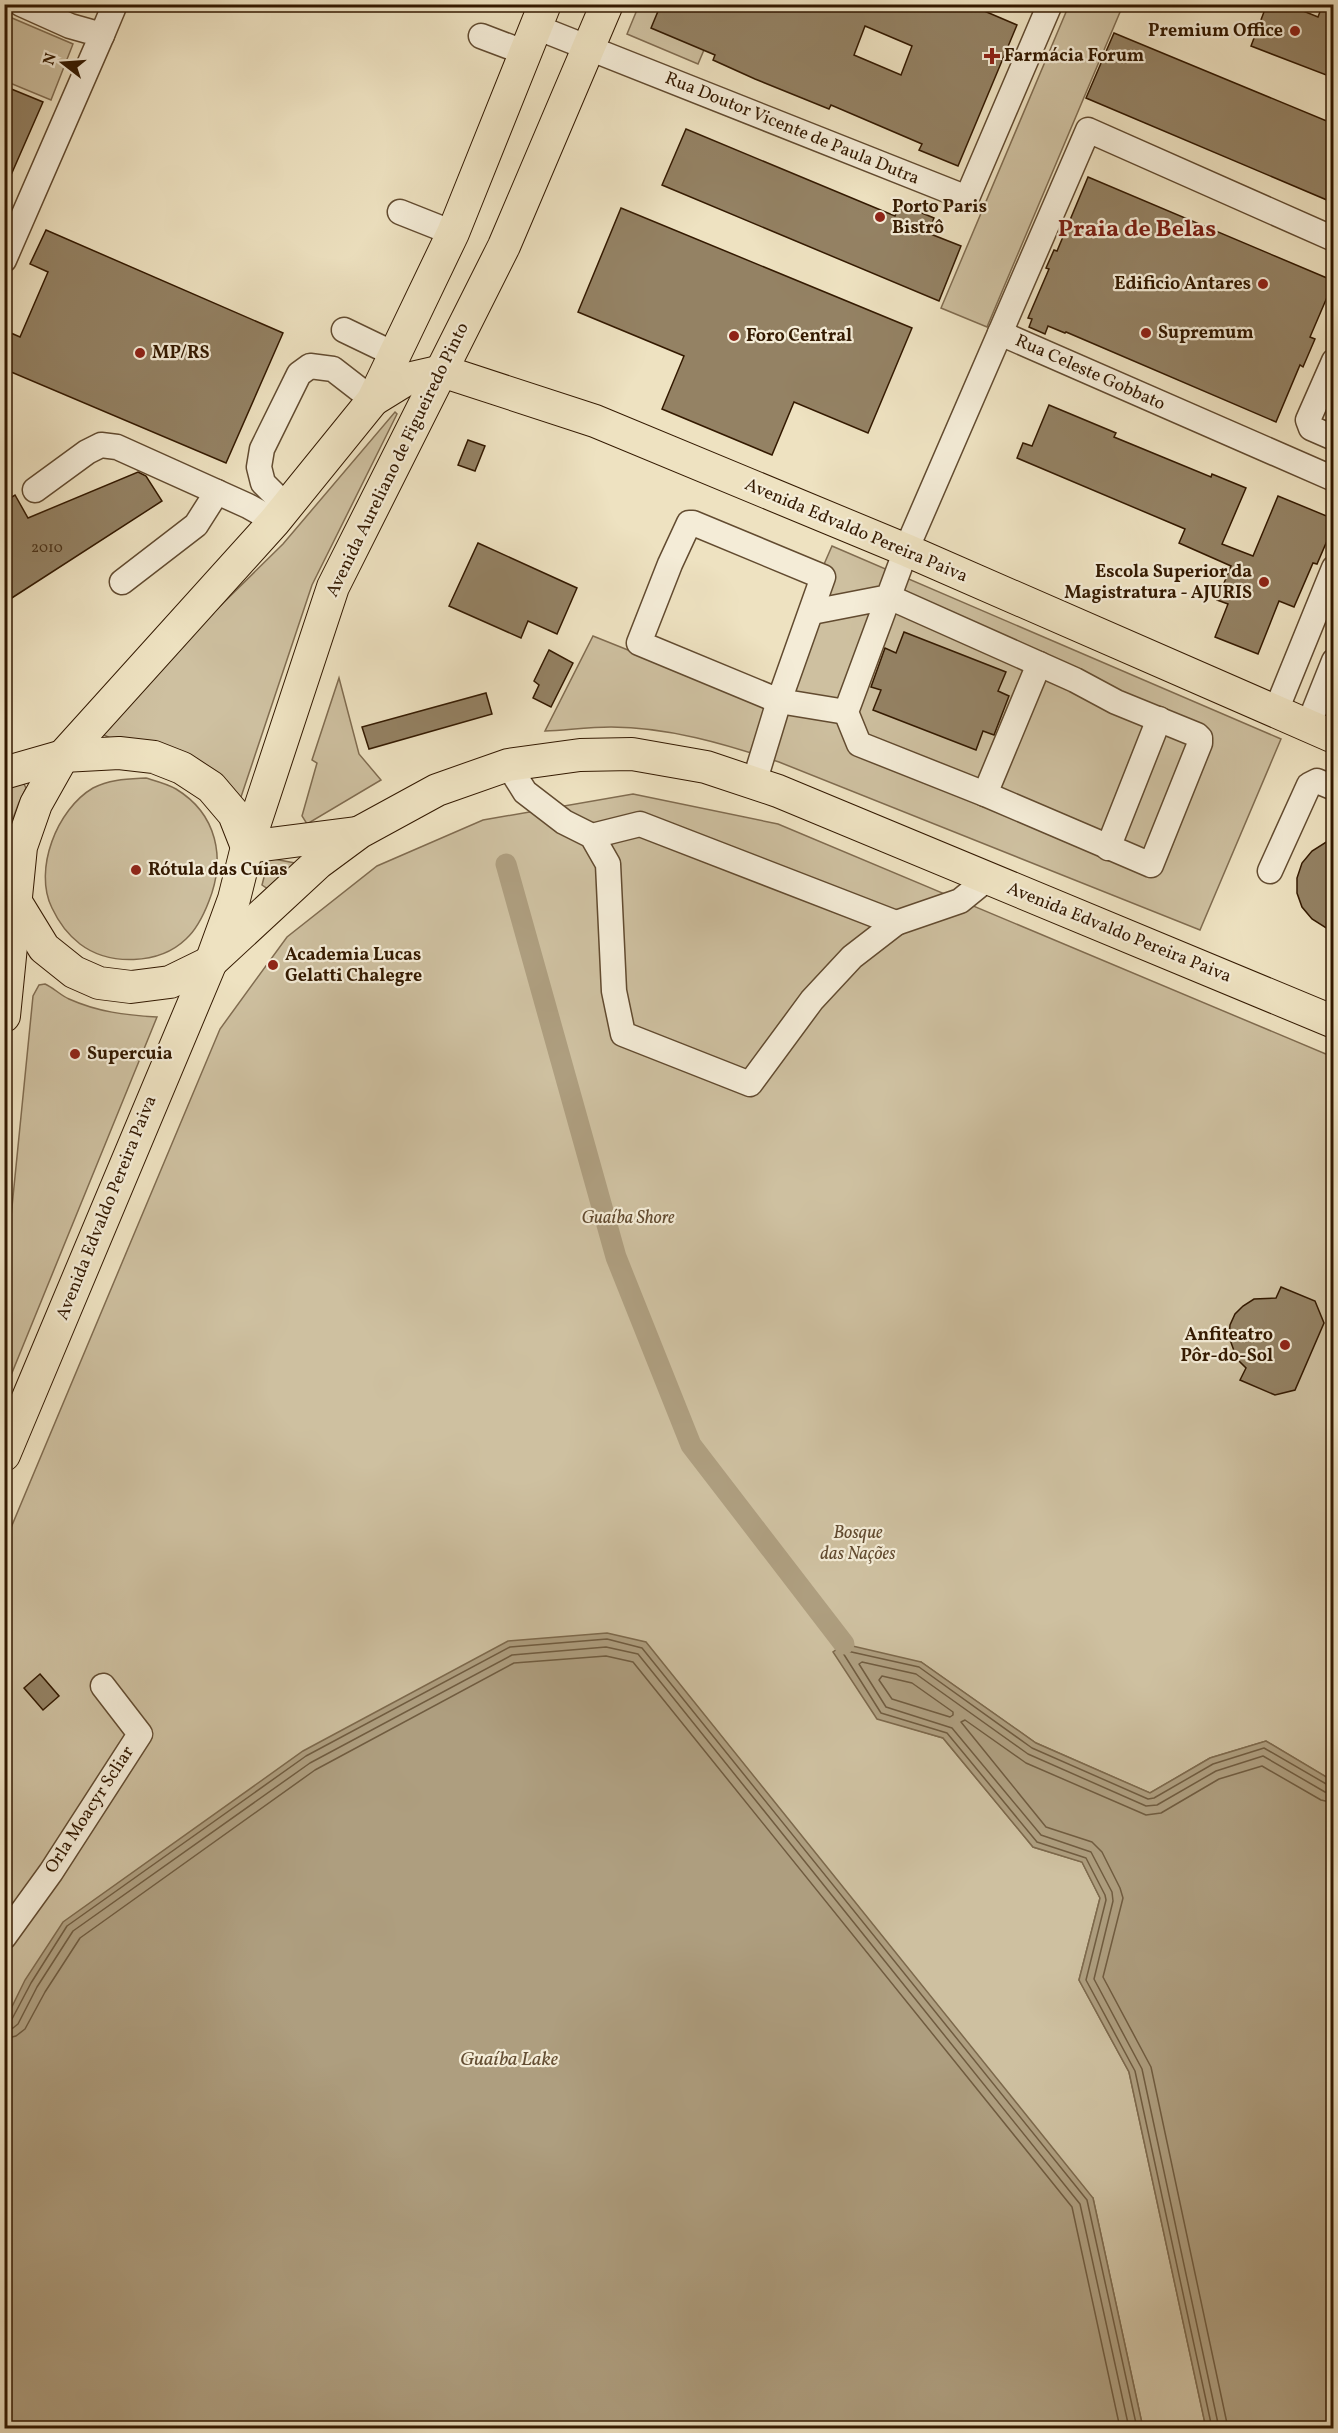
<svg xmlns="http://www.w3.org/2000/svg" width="1338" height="2433" font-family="Vollkorn,serif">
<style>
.green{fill:#cec0a0;stroke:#806c50;stroke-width:1.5}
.water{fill:#ae9e7f;stroke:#7d694c;stroke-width:1.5}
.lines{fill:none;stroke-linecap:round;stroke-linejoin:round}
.shore{stroke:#705c40;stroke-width:1.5}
.canal{stroke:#ae9e7f;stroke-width:21}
.building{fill:#948264;stroke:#331900;stroke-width:1.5;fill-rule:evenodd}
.minor-casing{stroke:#624b30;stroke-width:27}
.major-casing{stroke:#331900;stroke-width:34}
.minor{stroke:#f4ecd7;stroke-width:24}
.major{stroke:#eee2c1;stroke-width:32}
.poi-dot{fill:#8f2418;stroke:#f4ecd7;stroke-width:2}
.labels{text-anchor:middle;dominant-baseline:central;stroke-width:4.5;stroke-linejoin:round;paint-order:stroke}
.number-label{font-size:15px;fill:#4b3319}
.poi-label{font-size:18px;font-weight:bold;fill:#331900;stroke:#f4ecd7;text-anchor:start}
.street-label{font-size:18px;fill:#331900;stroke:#f4ecd7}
.park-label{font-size:18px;font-style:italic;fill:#624b30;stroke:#f4ecd7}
.water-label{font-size:20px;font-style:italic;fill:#644e33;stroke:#f4ecd7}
.district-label{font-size:24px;font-weight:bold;fill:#7a1f14;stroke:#f4ecd7}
</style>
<rect width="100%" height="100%" fill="#eee2c1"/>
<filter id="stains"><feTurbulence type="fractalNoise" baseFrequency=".00333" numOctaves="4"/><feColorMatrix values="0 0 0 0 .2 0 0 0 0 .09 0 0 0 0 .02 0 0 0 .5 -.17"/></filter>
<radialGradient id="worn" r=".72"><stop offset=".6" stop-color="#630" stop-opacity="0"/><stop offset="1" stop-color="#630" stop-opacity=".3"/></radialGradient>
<g class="green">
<path d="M639,5H723L698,64L627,34Z"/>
<path d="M1069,5H1123L987,327L941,308Z"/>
<path d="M5,15L73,44L51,100L5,81Z"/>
<path d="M395,412L397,414L312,585L240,800L104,735L103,730L154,671L283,544Z"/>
<path d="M832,546L1281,739L1200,930L779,762C725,744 668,727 611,727C589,727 567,730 545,731L593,636L763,704Z"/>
<path d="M339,678L359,754L381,780L307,824L302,816L317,763L312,760Z"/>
<path d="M146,778C156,781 168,784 176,789C217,814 226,858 209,901C204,914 197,929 186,939C159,965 109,966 80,944C67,934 59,923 52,908C33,870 57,809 93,788C110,779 128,779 146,778Z"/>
<path d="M23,782L26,788C15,808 9,828 5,851V783Z"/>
<path d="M633,794L778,824L1333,1057V1781L1266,1741L1210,1758L1150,1793L1036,1743L921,1662L877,1718L943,1738L1033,1847L1082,1862L1100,1898L1079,1980L1129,2072L1206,2428H1143L1093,2198L5,2044V1542L220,1029L287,937L377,866L483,820Z"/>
<path d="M269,858L300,864L268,889L262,885Z"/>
<path d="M45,984C54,988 60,995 69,999C98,1012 125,1015 157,1017L5,1390V1277L33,996L39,985Z"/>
</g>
<g class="water">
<path d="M607,1633L646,1642L1093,2198L1143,2428H5V2021L25,1980L63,1922L303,1751L508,1641Z"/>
<path d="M844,1644L921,1662L1036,1743L1150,1793L1210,1758L1266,1741L1333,1781V2428H1206L1129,2072L1079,1980L1100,1898L1082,1862L1033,1847L943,1738L877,1719L833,1652Z"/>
</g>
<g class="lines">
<g class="shore">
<path d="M882,1676L912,1683L953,1712V1715L950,1717L892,1699L879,1680Z"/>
<path d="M4,2022L12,2019L31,1983L67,1926L306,1756L510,1647L607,1639L642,1648L1087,2200L1137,2428"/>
<path d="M4,2030L13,2028L18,2024L37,1987L73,1931L310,1763L512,1655L606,1647L638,1654L1080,2204L1129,2428"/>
<path d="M4,2039L16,2036L25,2029L45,1992L80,1938L315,1770L514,1663L606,1656L633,1662L1072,2207L1120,2428"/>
<path d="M1212,2428L1135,2071L1086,1980L1106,1900L1105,1895L1086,1858L1037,1842L947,1733L881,1713L843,1653L847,1651L919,1667L1032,1748L1148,1799L1154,1798L1213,1764L1264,1748L1328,1785L1334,1786"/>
<path d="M1219,2428L1142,2069L1094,1979L1113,1901L1112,1892L1091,1852L1041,1835L952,1728L886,1707L859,1664L862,1662L916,1674L1028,1754L1146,1806L1157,1805L1216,1771L1263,1756L1325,1792L1334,1794"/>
<path d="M1228,2428L1151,2067L1103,1977L1123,1898L1120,1888L1102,1852L1092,1842L1046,1827L961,1722L965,1720L1026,1763L1146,1815L1161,1813L1219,1779L1262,1766L1321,1800L1334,1803"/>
</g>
<path class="canal" d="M506,864L616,1257L691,1445L844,1644"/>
</g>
<g class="building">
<path d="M661,4H735L750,10L751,4H968L1017,25L958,166L919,150L922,144L831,105L829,109L755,79L713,60L715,55L651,28ZM865,26L912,46L901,75L854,55Z"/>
<path d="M1267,4H1286L1318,17L1321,9L1334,14V78L1251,46Z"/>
<path d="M1114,33L1334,124V203L1086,98Z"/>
<path d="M4,86L43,102L4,191Z"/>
<path d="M686,129L895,216L900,204L934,218L928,233L961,246L939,301L662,185Z"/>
<path d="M1088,177L1334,281L1310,337L1315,339L1303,367L1300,365L1276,422L1066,332L1065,333L1048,326L1045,334L1029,327L1032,319L1028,318L1049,269L1046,268L1054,250L1057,251Z"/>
<path d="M621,208L912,328L868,433L794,402L772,455L662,409L684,356L578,312Z"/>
<path d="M46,230L283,333L226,463L4,369V330L20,337L48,272L30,264Z"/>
<path d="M1049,405L1116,433L1114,437L1211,477L1212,474L1246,488L1222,544L1253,556L1278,496L1329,517L1333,527L1317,564L1313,563L1294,607L1279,601L1258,654L1215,637L1228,604L1217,600L1231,566L1179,543L1185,529L1017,458L1023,443L1032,446Z"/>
<path d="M468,440L485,446L475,471L458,465Z"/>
<path d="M138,472L146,476L162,501L4,603V502L15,495L28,518Z"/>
<path d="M478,543L577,588L557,634L528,621L521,638L449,606Z"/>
<path d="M904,632L1006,672L998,691L1009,696L994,735L983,731L976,750L873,710L881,690L871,687L885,648L896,653Z"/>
<path d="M549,650L573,663L551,707L533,698L539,685L534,681Z"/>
<path d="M486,693L492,714L369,749L362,727Z"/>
<path d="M1334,837V933L1312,919L1302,907L1297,893V878L1302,863L1312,851Z"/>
<path d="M1281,1287L1315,1301L1324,1323L1295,1390L1275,1395L1240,1380L1246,1368L1237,1359L1229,1337L1230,1325L1235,1314L1243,1306L1254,1299L1276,1298Z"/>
<path d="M40,1674L59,1696L43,1710L24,1688Z"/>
</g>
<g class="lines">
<defs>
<g id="minor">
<path d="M536,27L967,198L1050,4"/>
<path d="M102,35L115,4"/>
<path d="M481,36L526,53"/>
<path d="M400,212L453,233"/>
<path d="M4,260L102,35L70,26L21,4"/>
<path d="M344,330L396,355"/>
<path d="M1000,333L1334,479"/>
<path d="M1334,361L1308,420L1311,428L1334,438"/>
<path d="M35,490L87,452L101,445L117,447L248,506L275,521"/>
<path d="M287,507L263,483L259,467L262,449L299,374L310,366L333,369L373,400"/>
<path d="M689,523H693L823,577L779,701L639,643L670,564Z"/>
<path d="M122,582L196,525L217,492"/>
<path d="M812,612L889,597L1075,680L1116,702L1197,735L1200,738V743L1151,865L985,794L859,744L846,712L906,550L1088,130L1334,239"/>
<path d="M1275,713L1334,568"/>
<path d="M1308,726L1334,661"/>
<path d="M508,765L525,792L564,822L592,836L640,824L896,923L852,957L812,1000L750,1084L623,1034L614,991L608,864L592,836"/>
<path d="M754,783L779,701L846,712"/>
<path d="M985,794L1039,664"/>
<path d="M1108,848L1159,719"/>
<path d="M1270,871L1309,785L1317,781L1334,788"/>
<path d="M896,923L960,901L987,879"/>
<path d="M4,1937L51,1872L140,1734L103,1686"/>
</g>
<g id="major">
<path d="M373,400L407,379L442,371L595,421L906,550L1334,737"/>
<path d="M4,773L63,756L119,753L154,757L182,768L211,787L234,814L247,847L356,833"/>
<path d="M4,888L14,899L44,948L74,972L99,983L131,987L170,982L211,962L318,863L360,832L437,790L508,765L580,755L632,754L706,767L778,791L1334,1022"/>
<path d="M4,1016L21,847L36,804L63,756L275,521L373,400L453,233L545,4"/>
<path d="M4,1455L211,962L234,899L247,847L333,587L504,246L607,4"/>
</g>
</defs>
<use href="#minor" class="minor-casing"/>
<use href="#major" class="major-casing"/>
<use href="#minor" class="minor"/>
<use href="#major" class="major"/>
</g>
<g class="poi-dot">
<circle cx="1295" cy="31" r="6"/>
<path d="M989 47h6v6h6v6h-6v6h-6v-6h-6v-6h6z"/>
<circle cx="880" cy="217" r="6"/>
<circle cx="1263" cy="284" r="6"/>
<circle cx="1146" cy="333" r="6"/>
<circle cx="734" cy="336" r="6"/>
<circle cx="140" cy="353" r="6"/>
<circle cx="1264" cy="582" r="6"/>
<circle cx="136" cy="870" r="6"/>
<circle cx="273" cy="965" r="6"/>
<circle cx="75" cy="1054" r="6"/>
<circle cx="1285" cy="1345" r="6"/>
</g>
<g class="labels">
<g class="number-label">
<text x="47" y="548">2010</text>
</g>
<g class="poi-label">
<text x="1283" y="31" text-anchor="end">Premium Office</text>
<text x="1004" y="56">Farmácia Forum</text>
<text x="892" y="207">Porto Paris<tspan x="892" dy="21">Bistrô</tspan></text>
<text x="1251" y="284" text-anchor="end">Edificio Antares</text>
<text x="1158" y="333">Supremum</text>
<text x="746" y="336">Foro Central</text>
<text x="152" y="353">MP/RS</text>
<text x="1252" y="572" text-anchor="end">Escola Superior da<tspan x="1252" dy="21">Magistratura - AJURIS</tspan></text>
<text x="148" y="870">Rótula das Cuias</text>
<text x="285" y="955">Academia Lucas<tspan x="285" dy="21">Gelatti Chalegre</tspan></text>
<text x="87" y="1054">Supercuia</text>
<text x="1273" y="1335" text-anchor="end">Anfiteatro<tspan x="1273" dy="21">Pôr-do-Sol</tspan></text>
</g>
<g class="street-label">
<text transform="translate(792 129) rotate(22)">Rua Doutor Vicente de Paula Dutra</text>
<text transform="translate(1090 373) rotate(24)">Rua Celeste Gobbato</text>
<text transform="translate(398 460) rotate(-64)">Avenida Aureliano de Figueiredo Pinto</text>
<text transform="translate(856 531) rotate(23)">Avenida Edvaldo Pereira Paiva</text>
<text transform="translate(1119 933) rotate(22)">Avenida Edvaldo Pereira Paiva</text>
<text transform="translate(107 1208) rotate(-68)">Avenida Edvaldo Pereira Paiva</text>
<text transform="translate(90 1810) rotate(-57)">Orla Moacyr Scliar</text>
</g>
<g class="park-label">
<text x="628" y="1218">Guaíba Shore</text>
<text x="858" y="1533">Bosque<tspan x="858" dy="21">das Nações</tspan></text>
</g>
<g class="water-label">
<text x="509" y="2060">Guaíba Lake</text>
</g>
<g class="district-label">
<text x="1137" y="230">Praia de Belas</text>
</g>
</g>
<rect width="1338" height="2433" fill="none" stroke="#eee2c1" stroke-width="24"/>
<rect x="6" y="6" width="1326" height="2421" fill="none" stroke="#331900" stroke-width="3"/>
<rect x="12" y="12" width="1314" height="2409" fill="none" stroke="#331900" stroke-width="1.5"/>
<g transform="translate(63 63) rotate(287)" stroke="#f4ecd7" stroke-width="4.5" paint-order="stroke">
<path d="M0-4.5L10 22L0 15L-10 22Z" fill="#331900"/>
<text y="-9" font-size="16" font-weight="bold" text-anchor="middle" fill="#331900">N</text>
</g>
<rect width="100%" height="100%" filter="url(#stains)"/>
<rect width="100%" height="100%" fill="url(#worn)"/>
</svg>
